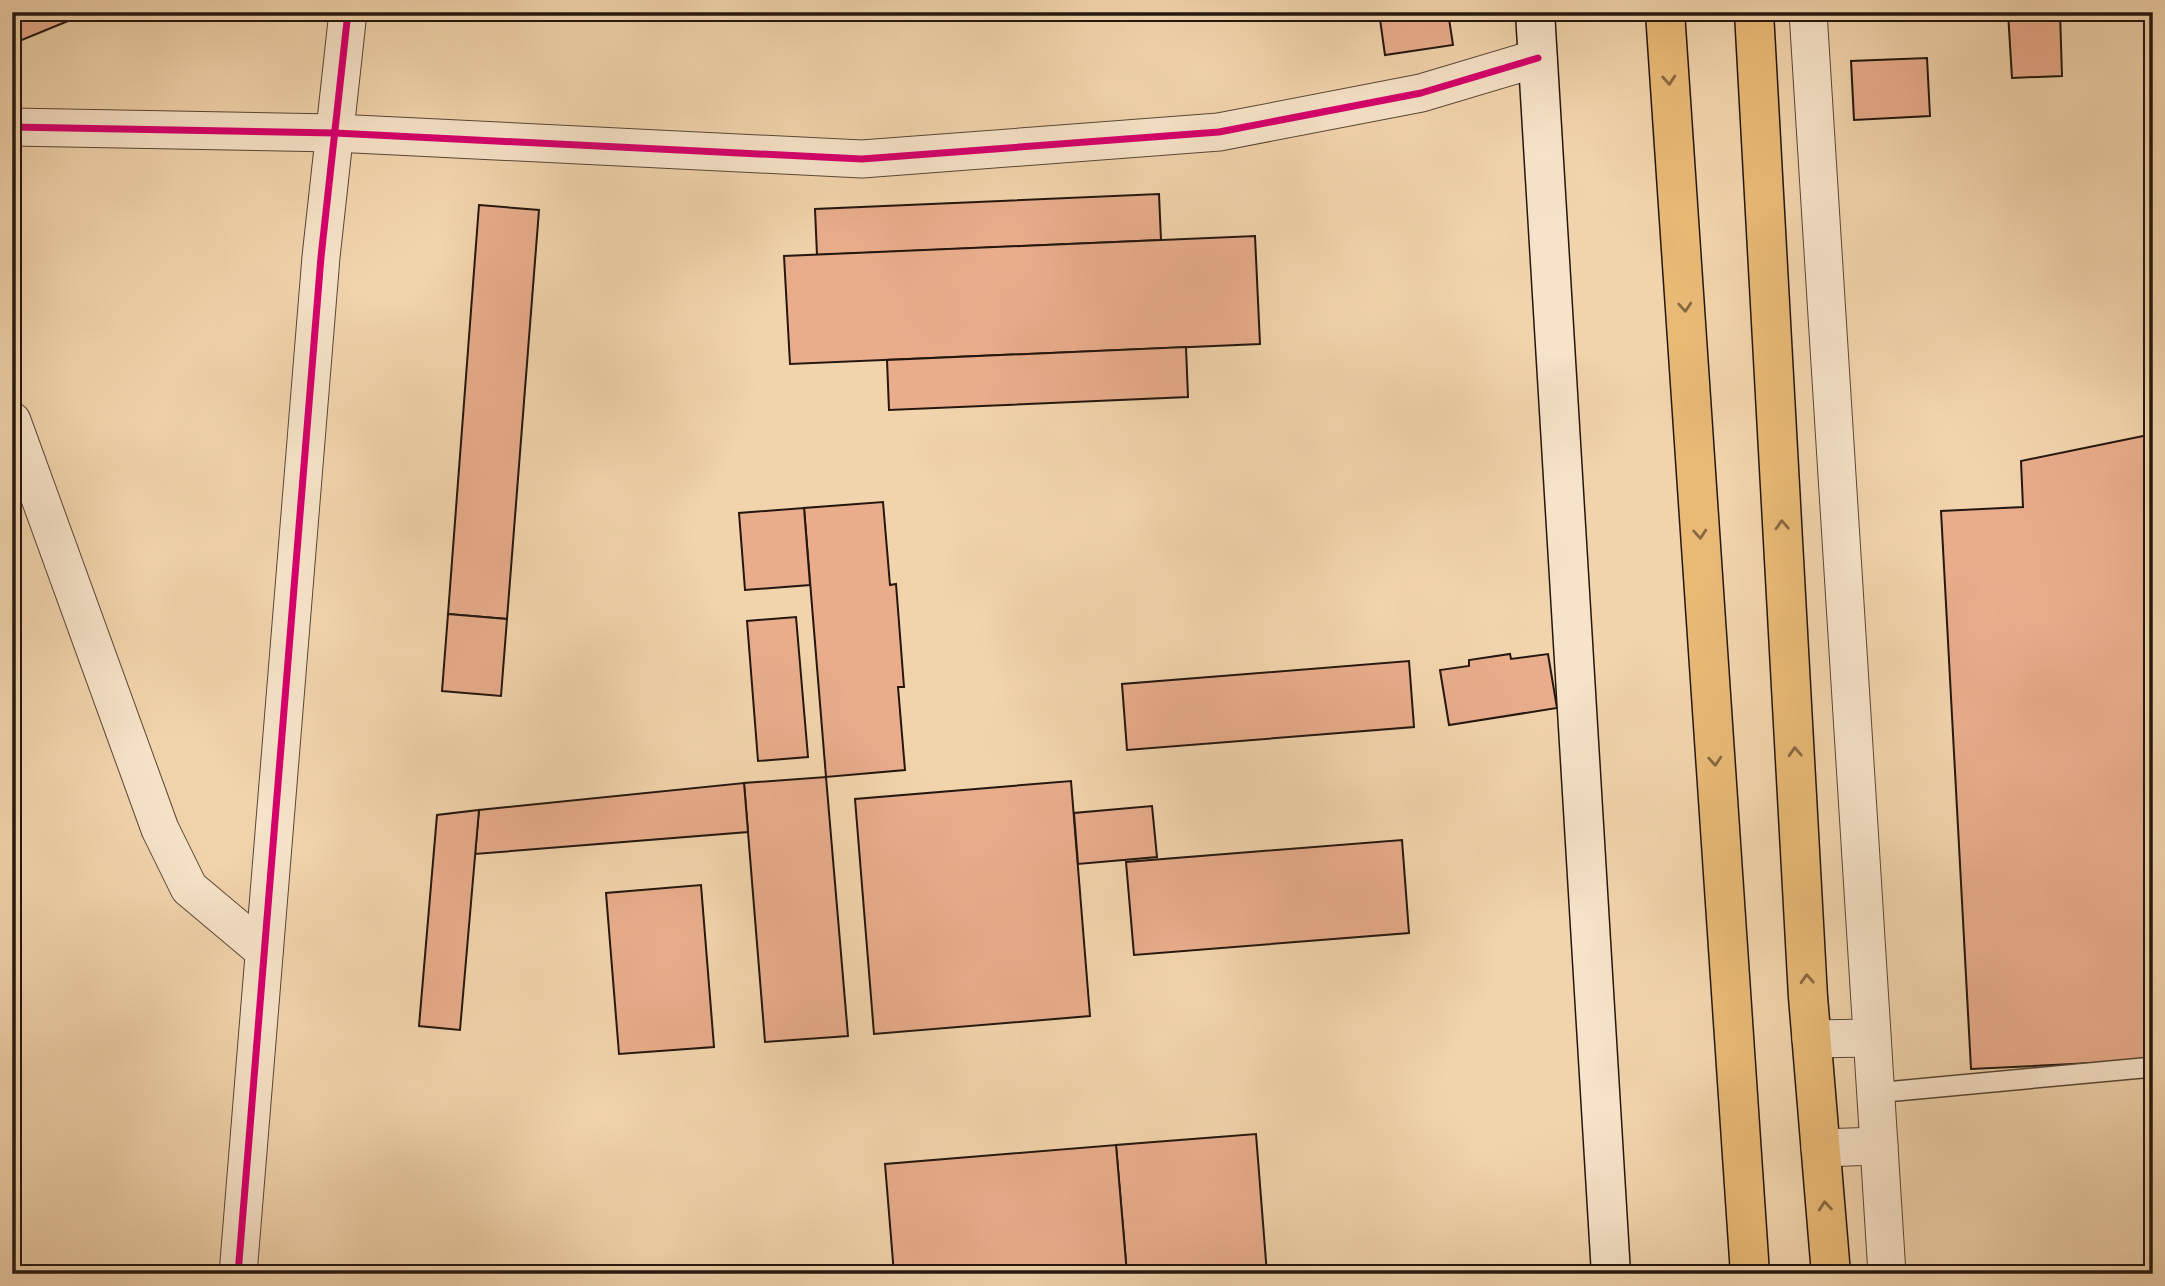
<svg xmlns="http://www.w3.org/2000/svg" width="2165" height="1286" font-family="'IM FELL Double Pica',serif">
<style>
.building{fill:#e9ad8c;stroke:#24170f;stroke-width:2}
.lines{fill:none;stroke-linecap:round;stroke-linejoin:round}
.lane-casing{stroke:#584636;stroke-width:22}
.street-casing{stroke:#584636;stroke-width:39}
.secondary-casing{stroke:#24170f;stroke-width:41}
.highway-casing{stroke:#24170f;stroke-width:41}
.lane{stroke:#f7e3c9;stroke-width:19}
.street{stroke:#f7e3c9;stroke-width:37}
.secondary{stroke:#f7e3c9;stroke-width:38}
.highway{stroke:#e9ba76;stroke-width:38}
.cycleway-casing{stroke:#f7e3c9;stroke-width:11}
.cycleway{stroke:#d6006c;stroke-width:7}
.oneway{stroke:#866842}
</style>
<rect width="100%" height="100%" fill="#f2d4ac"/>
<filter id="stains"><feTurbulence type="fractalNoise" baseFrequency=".00286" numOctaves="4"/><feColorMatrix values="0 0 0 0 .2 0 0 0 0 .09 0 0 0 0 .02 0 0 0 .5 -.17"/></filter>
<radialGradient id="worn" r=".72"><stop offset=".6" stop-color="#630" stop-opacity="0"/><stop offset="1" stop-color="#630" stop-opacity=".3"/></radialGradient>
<g class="building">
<path d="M12,12H90L12,44Z"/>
<path d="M1379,12H1448L1453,45L1385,55Z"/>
<path d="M2008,12H2060L2062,76L2012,78Z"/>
<path d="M1927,58L1930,116L1854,120L1851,61Z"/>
<path d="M1159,194L1161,240L817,255L815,209Z"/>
<path d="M479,205L539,210L507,619L448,614Z"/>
<path d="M1255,236L1260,344L790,364L784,256Z"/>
<path d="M1186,347L1188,397L889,410L887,360Z"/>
<path d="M2153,434V1060L1971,1069L1941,511L2023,507L2021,461Z"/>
<path d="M883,502L890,585L896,584L904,687H898L905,770L826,777L804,508Z"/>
<path d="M804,508L810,585L745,590L739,513Z"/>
<path d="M448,614L507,619L501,696L442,691Z"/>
<path d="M796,617L808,757L758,761L747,621Z"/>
<path d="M1510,654L1511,659L1548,654L1557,708L1449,725L1440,670L1469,666V660Z"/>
<path d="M1409,661L1414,727L1127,750L1122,684Z"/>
<path d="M826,777L848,1036L765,1042L744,783Z"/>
<path d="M1071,781L1090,1016L874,1034L855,799Z"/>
<path d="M744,783L748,832L475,854L479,810Z"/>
<path d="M1152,806L1157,857L1078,864L1074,813Z"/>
<path d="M479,810L460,1030L419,1026L437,815Z"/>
<path d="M1402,840L1409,933L1134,955L1126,862Z"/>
<path d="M701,885L714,1047L619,1054L606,893Z"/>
<path d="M1256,1134L1267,1274H1127L1116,1145Z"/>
<path d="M1116,1145L1127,1274H894L885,1164Z"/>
</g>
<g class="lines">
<defs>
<path id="lane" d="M1875,1093L2153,1067"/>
<g id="street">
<path d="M1808,12L1887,1274"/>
<path d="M12,127L335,133L862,159L1219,132L1421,93L1538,58"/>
<path d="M12,421L160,829L189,888L264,951"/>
<path d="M1811,1039L1872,1038"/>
<path d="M1820,1148L1879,1146"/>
<path d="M238,1274L321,257L348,12"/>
</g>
<path id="secondary" d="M1535,12L1611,1274"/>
<g id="highway">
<path d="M1665,12L1750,1274"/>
<path d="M1754,12L1808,997L1831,1274"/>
</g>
</defs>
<use href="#lane" class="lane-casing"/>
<use href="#street" class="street-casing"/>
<use href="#secondary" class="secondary-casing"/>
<use href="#highway" class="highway-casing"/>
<use href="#lane" class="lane"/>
<use href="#street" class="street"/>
<use href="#secondary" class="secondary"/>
<use href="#highway" class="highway"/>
<defs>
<g id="cycleway">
<path d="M12,127L335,133L862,159L1219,132L1421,93L1538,58"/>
<path d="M238,1274L321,257L348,12"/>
</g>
</defs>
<use href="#cycleway" class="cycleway-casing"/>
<use href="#cycleway" class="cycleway"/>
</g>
<defs><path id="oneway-chevron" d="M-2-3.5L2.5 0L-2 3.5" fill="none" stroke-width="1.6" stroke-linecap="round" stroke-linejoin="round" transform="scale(1.75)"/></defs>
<g class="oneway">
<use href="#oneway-chevron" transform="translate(1669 80) rotate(86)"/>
<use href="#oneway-chevron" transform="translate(1685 307) rotate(86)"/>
<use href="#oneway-chevron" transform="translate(1782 525) rotate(-93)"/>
<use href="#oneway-chevron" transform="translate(1700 534) rotate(86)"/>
<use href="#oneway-chevron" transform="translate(1795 752) rotate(-93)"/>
<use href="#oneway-chevron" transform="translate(1715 761) rotate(86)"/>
<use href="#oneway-chevron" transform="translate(1807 979) rotate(-93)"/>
<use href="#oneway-chevron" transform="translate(1825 1206) rotate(-95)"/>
</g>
<rect width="2165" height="1286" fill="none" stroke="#f2d4ac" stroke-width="42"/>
<rect x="14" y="14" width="2137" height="1258" fill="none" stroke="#24170f" stroke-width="3.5"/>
<rect x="21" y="21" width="2123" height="1244" fill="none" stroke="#24170f" stroke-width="2"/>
<rect width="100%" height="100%" filter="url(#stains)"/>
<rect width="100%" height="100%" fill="url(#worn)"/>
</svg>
